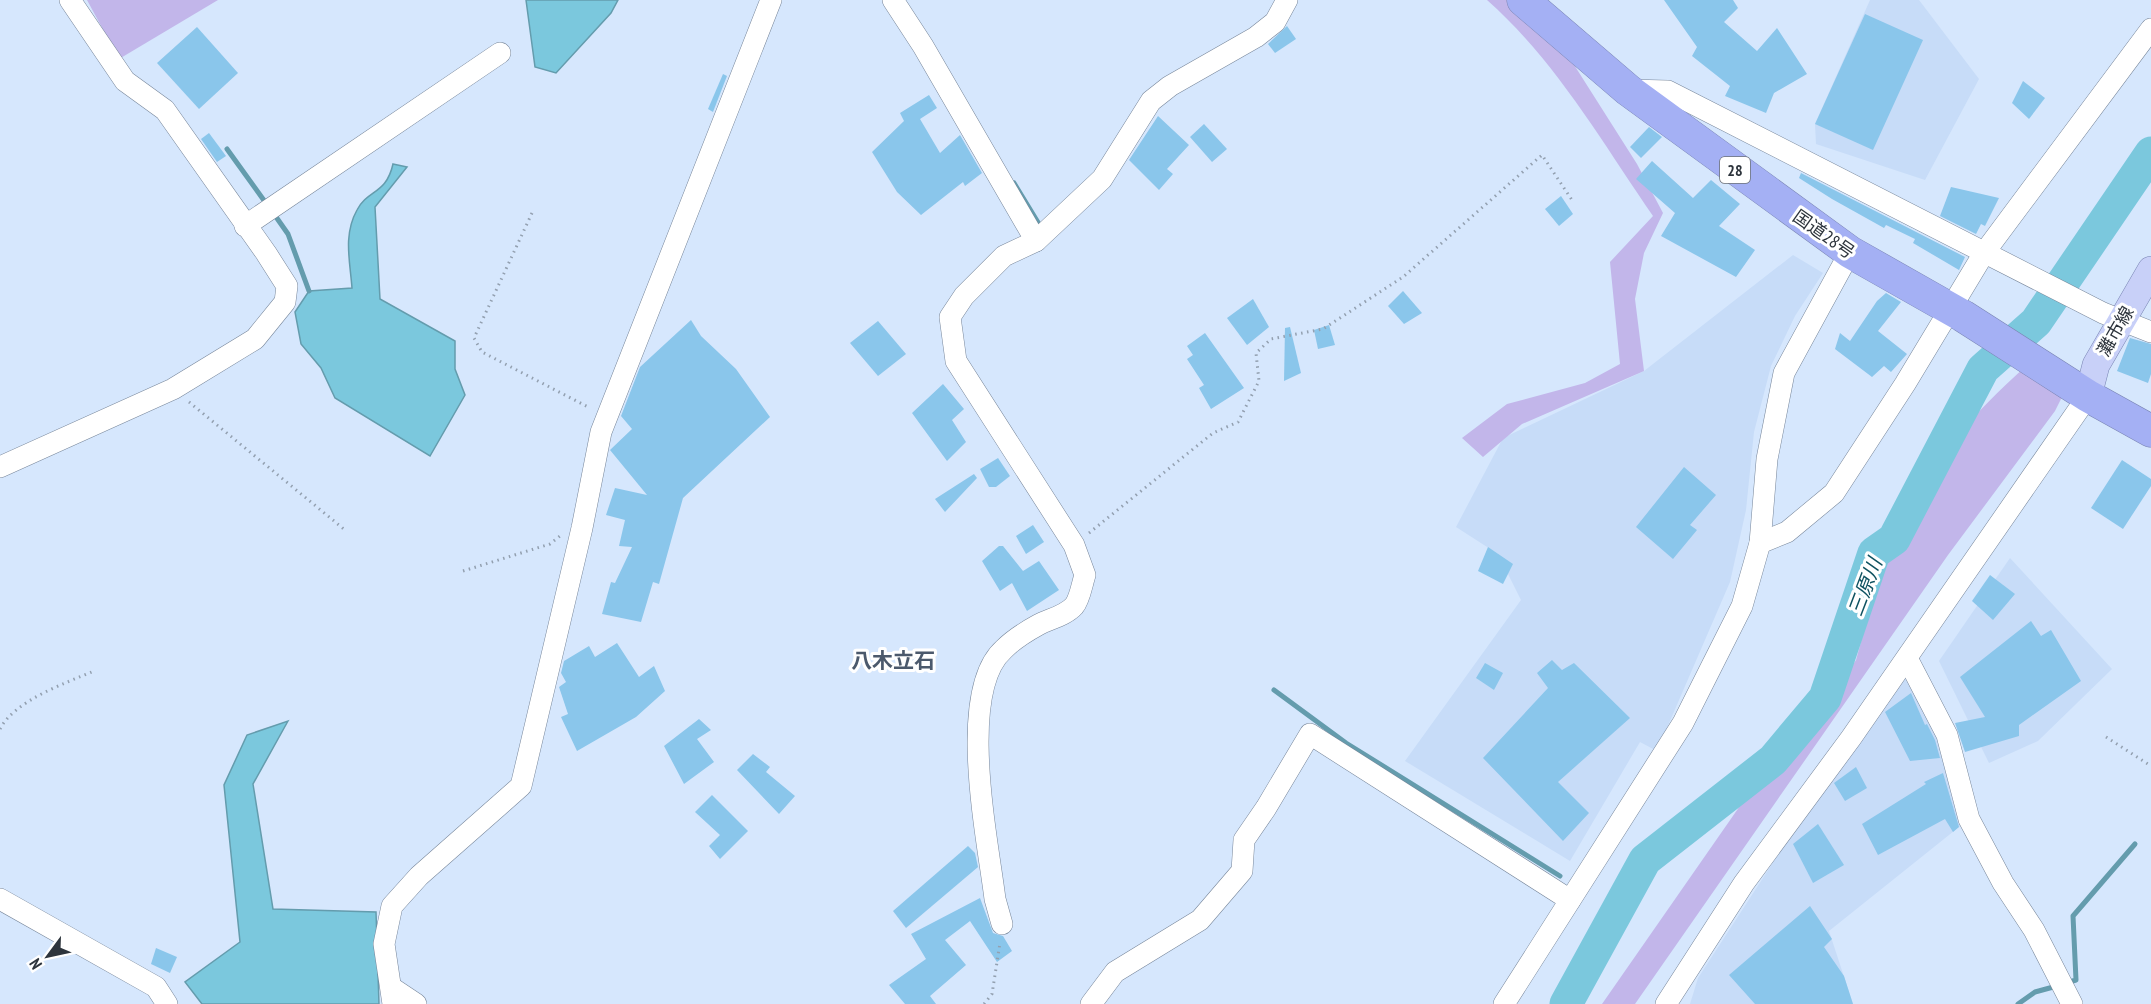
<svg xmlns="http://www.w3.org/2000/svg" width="2151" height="1004" font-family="'PT Sans Narrow','Noto Sans JP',sans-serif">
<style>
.built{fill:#c7dcf8}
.green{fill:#c2b6ea}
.water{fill:#7bc8dd;stroke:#649cad;stroke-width:1.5}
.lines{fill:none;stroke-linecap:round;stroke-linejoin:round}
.stream{stroke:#649cad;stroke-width:5}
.river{stroke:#7bc8dd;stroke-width:33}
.building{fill:#8ac6eb}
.minor-casing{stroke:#77869a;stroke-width:22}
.major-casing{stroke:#7a85b4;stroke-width:28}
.highway-casing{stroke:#7a85b4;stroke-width:33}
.path{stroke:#93a0b0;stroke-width:3;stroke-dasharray:1.5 4.5;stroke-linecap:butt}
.minor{stroke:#fff;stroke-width:21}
.major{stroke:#c8d0f8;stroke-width:27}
.highway{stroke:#a4b0f4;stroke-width:32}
.labels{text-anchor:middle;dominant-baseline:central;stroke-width:6;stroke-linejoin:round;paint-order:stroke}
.shield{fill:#fff;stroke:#6c7176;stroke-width:1.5}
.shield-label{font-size:16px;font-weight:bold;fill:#2d343c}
.street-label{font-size:18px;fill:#2d343c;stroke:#fff}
.water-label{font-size:20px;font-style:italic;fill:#0f5261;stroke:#fff}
.quarter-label{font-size:21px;font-weight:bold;fill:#4b596c;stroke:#fff}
</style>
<rect width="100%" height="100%" fill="#d6e7fd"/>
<g class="built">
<path d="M1870,0H1919L1979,79L1925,180L1816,144L1815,124Z"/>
<path d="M1793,255L1823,273L1795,316L1771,366L1754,432L1746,510L1730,582L1657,751L1640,742L1570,861L1405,761L1521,600L1498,554L1456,527L1503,438L1644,371Z"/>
<path d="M2010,558L2112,669L2038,741L1989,763L1939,661Z"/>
<path d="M1898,670L1947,735L1969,819L1829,931L1853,1004H1690L1698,978Z"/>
</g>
<g class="green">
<path d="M87,0H218L119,59Z"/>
<path d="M1487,0H1509L1564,49L1637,164L1663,213L1644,253L1635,299L1644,371L1522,424L1483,457L1462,438L1507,404L1585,383L1620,364L1610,262L1653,216C1602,142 1555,60 1487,0Z"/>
<path d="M2028,364L2066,389L2055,411L1948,555L1635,1004H1602L1751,790L1774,769L1826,707L1856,660L1884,559C1903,540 1905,518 1917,494C1943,444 1987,402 2028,364Z"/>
</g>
<g class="water">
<path d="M526,0H618L611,13L556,73L535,67Z"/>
<path d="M393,164L407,167L375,207L380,299L455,341V369L465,395L430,456L335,398L321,368L301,344L295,312L309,291L352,288C350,261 343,235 357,210C368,189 386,195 393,164Z"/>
<path d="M288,721L253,784L273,909L376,912L379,1004H202L185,982L240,942L224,785L247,735Z"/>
</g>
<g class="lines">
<g class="stream">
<path d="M227,149L268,206"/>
<path d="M1014,183L1042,229"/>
<path d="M274,214L288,234L309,291"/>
<path d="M1274,690L1346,743L1560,876"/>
<path d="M2066,983L2076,980L2073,916L2135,844"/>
<path d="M2018,1004L2035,992L2057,986"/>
</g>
<path class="river" d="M1566,1004L1645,860L1773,760L1825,698L1874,553L1894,539L1983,369L2036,322L2151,153"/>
</g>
<g class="building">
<path d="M1664,0H1733L1738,8L1724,22L1757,51L1777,28L1807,74L1774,93L1766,113L1725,96L1730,86L1692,56L1697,47Z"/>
<path d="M1865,14L1923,40L1873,150L1815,124Z"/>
<path d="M1287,26L1296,39L1275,53L1268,44Z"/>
<path d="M197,27L238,73L199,109L157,63Z"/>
<path d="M723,74L727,76L713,112L708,109Z"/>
<path d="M2023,81L2045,98L2029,119L2012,103Z"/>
<path d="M929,95L937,108L920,119L940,153L960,135L982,173L965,186L963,182L921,215L897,192L872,152L904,121L900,113Z"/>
<path d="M1158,116L1189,145L1167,169L1173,174L1159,190L1129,160Z"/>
<path d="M1204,124L1227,149L1212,162L1190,137Z"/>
<path d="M1649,127L1662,137L1641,158L1630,147Z"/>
<path d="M209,133L226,156L217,162L201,139Z"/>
<path d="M1652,161L1693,198L1711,180L1740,204L1719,226L1755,250L1736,277L1661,236L1675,213L1636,179Z"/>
<path d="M1801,173L1965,257L1959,270L1913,243L1915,239L1886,225L1884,228L1832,199L1799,178Z"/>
<path d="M1951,187L1999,198L1985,226L1981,224L1976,234L1940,216Z"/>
<path d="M1561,196L1573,214L1559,226L1545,209Z"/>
<path d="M1403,291L1422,313L1404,324L1388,306Z"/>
<path d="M1886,293L1901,302L1878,331L1907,354L1891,372L1884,366L1872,377L1835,349L1840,333L1850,341L1877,301Z"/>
<path d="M1253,299L1269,327L1247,345L1227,318Z"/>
<path d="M691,320L701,336L736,369L770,417L683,498L659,584L653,582L641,622L602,614L611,582L615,583L632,547L619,546L625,520L606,515L615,488L647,495L610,450L632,429L621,416L640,367Z"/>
<path d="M878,321L906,354L878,376L850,343Z"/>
<path d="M1329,325L1335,345L1318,349L1314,330Z"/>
<path d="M1290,327L1301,373L1284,381L1285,328Z"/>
<path d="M1205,333L1244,388L1211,409L1199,388L1204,385L1187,359L1193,355L1187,346Z"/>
<path d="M2130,338L2151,344V374L2148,383L2117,371Z"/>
<path d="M943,384L964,409L952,420L966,442L947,461L912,413Z"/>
<path d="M998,458L1010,476L996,487H989L980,469Z"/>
<path d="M2122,460L2151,479V486L2123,529L2091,508Z"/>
<path d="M1684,467L1716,495L1690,525L1697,530L1673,559L1636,527Z"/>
<path d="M974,474L977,478L945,512L935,499Z"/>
<path d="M1033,525L1044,542L1026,554L1016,536Z"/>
<path d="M999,546H1003L1023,571L1039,561L1059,590L1027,611L1012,583L1000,591L982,561Z"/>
<path d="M1488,547L1513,564L1503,584L1478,571Z"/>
<path d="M1990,575L2015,594L1993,620L1972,601Z"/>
<path d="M2031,621L2041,636L2051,630L2081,681L2019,725V736L1965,752L1955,723L1985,717L1960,677Z"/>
<path d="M617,643L639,677L654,666L665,691L636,717L577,751L561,717L568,714L559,687L566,682L561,673L564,661L589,646L595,657Z"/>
<path d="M1552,660L1562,670L1574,663L1630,718L1558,782L1589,813L1563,841L1483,758L1548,688L1537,673Z"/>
<path d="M1485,663L1503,673L1494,690L1476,678Z"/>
<path d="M1911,693L1925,725L1927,724L1935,740L1940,758L1910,761L1885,712Z"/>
<path d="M699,719L711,730L697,739L714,762L684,784L664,746Z"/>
<path d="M753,754L770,767L766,772L795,796L779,814L737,770Z"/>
<path d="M1856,767L1867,788L1845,801L1834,783Z"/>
<path d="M1943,773L1959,827L1953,832L1945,819L1878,855L1862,824L1926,784L1924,782Z"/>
<path d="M712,795L748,831L720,859L709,846L720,835L695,812Z"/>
<path d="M1818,824L1844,865L1813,883L1793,844Z"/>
<path d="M968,846L975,853L978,867L906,928L893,911Z"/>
<path d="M980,898L993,933L1003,936L1012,951L997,962L970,921L945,940L966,965L930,996L936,1004H905L889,985L926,959L911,934Z"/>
<path d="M1810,906L1832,939L1824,947L1844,976L1853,1004H1755L1729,975Z"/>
<path d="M156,948L177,957L170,973L151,964Z"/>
</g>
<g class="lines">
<defs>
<g id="minor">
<path d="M893,0L923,46L1036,241"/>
<path d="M1629,90L1668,91L2103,313L2151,332"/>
<path d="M245,226L500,53"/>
<path d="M0,467L173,389L255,339L285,302L287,286L266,253L165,110L125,81L70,0"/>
<path d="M1760,543L1787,532L1834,493L1905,384L1984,253L2151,29"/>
<path d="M1907,658L1947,735L1969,819L2003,883L2034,930L2072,1004"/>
<path d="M0,899L156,987L167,1004"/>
<path d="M1002,924L995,899C988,841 956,691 1004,649C1013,640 1027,631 1038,625C1049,619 1065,616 1074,606C1080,599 1082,584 1085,575L1074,545L956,361L950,317L964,296L1004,256L1036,241L1102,179L1151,101L1170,86L1256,37L1275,22L1287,0"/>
<path d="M392,988L416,1004"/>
<path d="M393,1004L384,944L392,906L419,876L521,786L582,528L601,432L771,0"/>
<path d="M1091,1004L1115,972L1200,920L1242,871L1244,840L1266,808L1310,734L1570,900"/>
<path d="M1504,1004L1683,723L1742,606L1760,543L1767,459L1784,373L1850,252"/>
<path d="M1666,1004L1744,883L1851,738L2088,396"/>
</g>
<path id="major" d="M2088,396L2096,365L2151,270"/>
<path id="highway" d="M1523,0L1628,90L1850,252L1963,316L2088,396L2151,431"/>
</defs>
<use href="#minor" class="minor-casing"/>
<use href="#major" class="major-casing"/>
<use href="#highway" class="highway-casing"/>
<g class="path">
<path d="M532,213L474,338L482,352L590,408"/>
<path d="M189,402L345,530"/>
<path d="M1089,533L1213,433L1238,422L1259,381L1256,353L1271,339L1323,329L1403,277L1542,155L1572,200"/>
<path d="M463,571L550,544L560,536"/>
<path d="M0,729C15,700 66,683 94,671"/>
<path d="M2106,737L2151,766"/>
<path d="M984,1004L992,994L1000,943"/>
</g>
<use href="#minor" class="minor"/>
<use href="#major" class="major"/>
<use href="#highway" class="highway"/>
</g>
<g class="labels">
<rect class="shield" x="1720" y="157" width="30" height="26" rx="4.5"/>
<g class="shield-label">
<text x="1735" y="170">28</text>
</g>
<g class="street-label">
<text transform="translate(1824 234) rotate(35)">国道28号</text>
<text transform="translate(2115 331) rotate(-60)">灘市線</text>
</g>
<g class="water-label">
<text transform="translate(1865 587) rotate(-69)">三原川</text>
</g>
<g class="quarter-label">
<text x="893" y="660">八木立石</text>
</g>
</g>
<g transform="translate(48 956) rotate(237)" stroke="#ffffff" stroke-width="4.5" paint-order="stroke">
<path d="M0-4.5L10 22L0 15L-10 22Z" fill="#2d343c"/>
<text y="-9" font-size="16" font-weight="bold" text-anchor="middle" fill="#2d343c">N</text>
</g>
</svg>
